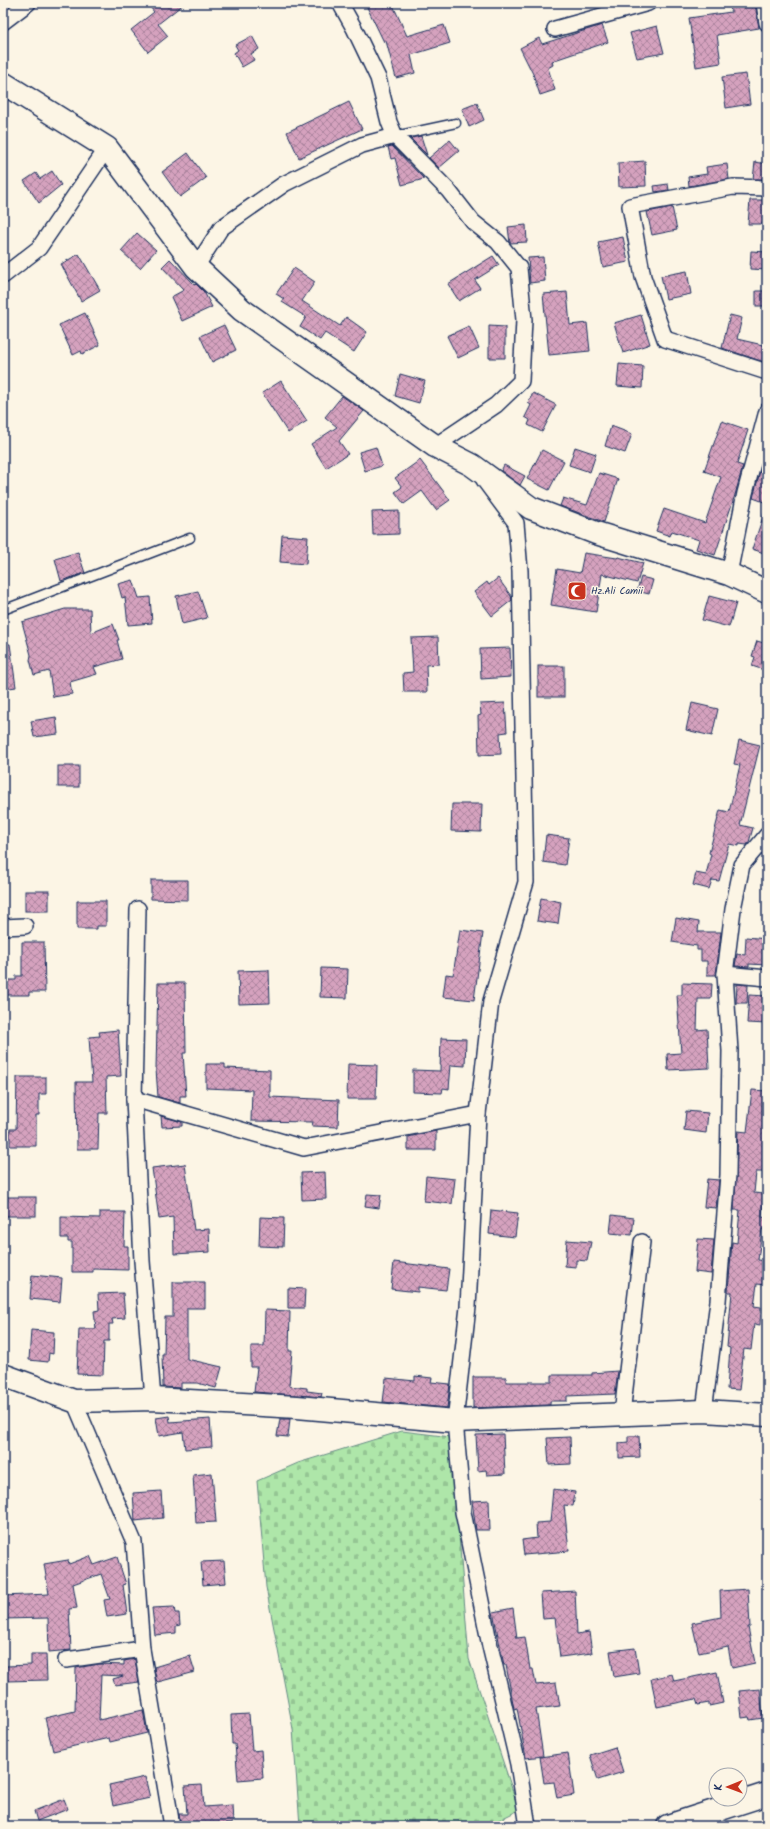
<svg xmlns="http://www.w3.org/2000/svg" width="770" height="1829" font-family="Kalam,sans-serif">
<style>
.cemetery{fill:url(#cemetery-stones);stroke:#648a84}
.building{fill:url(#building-cross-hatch);stroke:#1b2f5e}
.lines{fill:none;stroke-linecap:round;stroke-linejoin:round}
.lane-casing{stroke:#1b2f5e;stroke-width:11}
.street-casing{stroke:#1b2f5e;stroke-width:18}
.secondary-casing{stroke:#1b2f5e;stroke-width:25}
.lane{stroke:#fcf5e5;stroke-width:8}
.street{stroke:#fcf5e5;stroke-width:15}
.secondary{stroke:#fcf5e5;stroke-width:22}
.labels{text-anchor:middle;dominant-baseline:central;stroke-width:3;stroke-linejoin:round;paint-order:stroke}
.poi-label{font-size:10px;fill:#1b2f5e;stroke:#fcf5e5;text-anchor:start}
</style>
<defs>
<pattern id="cemetery-stones" width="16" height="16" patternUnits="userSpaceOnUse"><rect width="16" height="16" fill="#aee6a9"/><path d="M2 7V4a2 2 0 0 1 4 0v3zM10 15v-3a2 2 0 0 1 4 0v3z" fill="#95c694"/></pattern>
<pattern id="building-cross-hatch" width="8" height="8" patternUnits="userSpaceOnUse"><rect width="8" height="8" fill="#d5a2be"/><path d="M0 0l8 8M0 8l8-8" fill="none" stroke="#ac849e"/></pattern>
</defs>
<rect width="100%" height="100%" fill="#fcf5e5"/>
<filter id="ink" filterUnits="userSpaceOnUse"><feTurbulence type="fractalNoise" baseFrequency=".025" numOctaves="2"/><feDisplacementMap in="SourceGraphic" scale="8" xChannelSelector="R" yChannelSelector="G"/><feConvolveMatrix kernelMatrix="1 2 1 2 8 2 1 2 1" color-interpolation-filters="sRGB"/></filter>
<g filter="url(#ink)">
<path class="cemetery" d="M402,1431L451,1437L469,1659L519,1810L487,1826H300L293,1729L266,1587L257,1481L298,1463Z"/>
<g class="building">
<path d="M147,3H185L158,24L168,36L148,52L131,30L154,12Z"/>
<path d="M365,3H392L407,36L444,25L450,43L411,55L415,73L396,78L386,41L384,42Z"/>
<path d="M755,3L759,28L717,35L721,63L696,67L689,18L731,12L730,5Z"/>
<path d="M602,25L608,42L552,61L553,65L548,68L555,90L540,95L533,74L520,48L539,38L542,44Z"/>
<path d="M657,26L664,53L637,58L630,33Z"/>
<path d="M252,36L259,49L251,54L254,60L242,67L234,53L238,50L235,45Z"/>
<path d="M746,74L750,104L726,108L722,77Z"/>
<path d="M349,102L362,129L299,158L287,132Z"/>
<path d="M477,103L484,120L469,127L462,109Z"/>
<path d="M421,136L427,155L410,138Z"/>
<path d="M450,140L459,151L439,168L429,158Z"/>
<path d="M392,146L424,179L402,185L395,158L391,159L388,147Z"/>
<path d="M188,153L206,178L180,197L162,172Z"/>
<path d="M645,161L646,186L619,187L618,163Z"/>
<path d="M755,162L767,164V179H753Z"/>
<path d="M727,164L729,179L689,186L688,177L707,174L706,167Z"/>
<path d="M52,171L61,185L39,203L24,181L36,173L40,179Z"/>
<path d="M668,184L669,190L655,192L654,186Z"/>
<path d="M750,200H767V224H748Z"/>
<path d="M672,207L677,230L652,235L647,212Z"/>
<path d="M526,225L527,242L510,243L508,227Z"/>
<path d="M137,233L156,250L140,268L121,251Z"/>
<path d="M623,237L628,262L603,267L598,242Z"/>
<path d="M751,251L767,252V270L750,269Z"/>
<path d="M79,254L100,290L81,301L61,264Z"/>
<path d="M493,256L499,265L475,280L480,288L459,301L448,284Z"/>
<path d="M543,257L545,281L530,283L528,258Z"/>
<path d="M170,259L195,285L196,284L204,292L212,307L182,321L171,297L184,290L162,267Z"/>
<path d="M294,268L315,282L302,301L340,326L346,317L367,332L354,352L325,333L320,340L300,327L306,317L282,302L284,299L276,294Z"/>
<path d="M687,271L691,294L666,299L661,276Z"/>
<rect x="756" y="291" width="11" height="15"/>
<path d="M567,292L570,325L587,323L590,351L549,355L543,294Z"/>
<path d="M85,313L100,345L82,354L81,351L73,355L59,325Z"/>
<path d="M641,315L650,344L623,353L614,323Z"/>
<path d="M730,315L742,318L737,339L767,346V363L722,348Z"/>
<path d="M224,325L236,350L212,362L200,336Z"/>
<path d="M469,326L479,348L458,358L447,336Z"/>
<path d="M489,326L505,327V358H489Z"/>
<path d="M619,364L643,366L642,388L617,386Z"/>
<path d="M400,374L425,381L419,403L395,396Z"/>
<path d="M281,381L307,421L288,433L262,393Z"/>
<path d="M533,393L556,405L542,432L528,425L530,420L525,417L531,405L528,403Z"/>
<path d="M342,396L364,411L339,441L348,454L326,468L311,444L337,427L325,417Z"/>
<path d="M722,421L748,430L737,464L743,466L735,495L715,555L696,549L699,540L672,531L670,536L656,531L664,509L705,523L721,477L704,471Z"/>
<path d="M611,426L632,434L625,453L605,446Z"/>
<path d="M376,447L382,466L365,471L359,452Z"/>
<path d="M575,447L596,454L590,472L569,465Z"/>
<path d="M542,450L564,461L549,490L527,479Z"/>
<path d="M420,460L450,500L436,510L422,491L404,504L395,492L402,487L395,478Z"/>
<path d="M504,465L525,476L520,485L501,471Z"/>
<path d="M760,471L767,474V503L753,498Z"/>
<path d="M599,473L618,479L604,522L560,506L563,498L587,505Z"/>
<path d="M399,511V534L373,535L372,512Z"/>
<path d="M765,511L767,512V554L752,549Z"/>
<path d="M282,535L308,537L306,564L280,562Z"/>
<path d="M78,552L85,573L61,581L55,559Z"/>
<path d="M584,553L617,558L618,557L643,563L637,583L602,574L596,612L551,605L557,569L580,573Z"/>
<path d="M641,577L653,580L649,594L637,591Z"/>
<path d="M498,578L511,596L512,600L492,616L474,592L487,582L489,585Z"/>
<path d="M133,580L139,598L150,597L152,623L128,625L125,597L122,598L118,584Z"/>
<path d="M198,591L207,618L182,624L176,596Z"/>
<path d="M709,596L736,603L729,627L702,620Z"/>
<path d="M65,609H90L91,633L113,624L119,640H117L122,659L94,667L97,674L70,682L72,694L53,697L49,671L34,675L30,660L31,655L22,622Z"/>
<path d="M438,637L439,664L426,665L427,692H404L403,673L413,672L411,638Z"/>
<path d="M757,641L767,644V671L752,666L755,657L752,656Z"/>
<path d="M3,644H10L16,687L3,689Z"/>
<path d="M510,648L511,677L481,679L480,649Z"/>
<rect x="538" y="666" width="26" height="31"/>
<path d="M505,703L507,732L500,733L501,754L479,755L478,716L481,715L480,704Z"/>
<path d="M692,703L718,709L712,736L686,730Z"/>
<path d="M56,717L58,734L34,737L31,721Z"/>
<path d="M739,740L760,745L740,825L753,828L749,842L747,845L739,844V846L729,844L719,881L712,880L709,889L693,885L696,873L706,875L711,854L709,853L720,810L729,812L740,765L734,764Z"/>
<rect x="58" y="766" width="21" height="21"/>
<path d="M452,804H482L481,832L451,831Z"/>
<path d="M546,835L569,838L565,865L543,862Z"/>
<path d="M151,880H188V900L151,899Z"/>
<rect x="25" y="891" width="24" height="20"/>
<path d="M541,898L561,902L558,924L537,921Z"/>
<path d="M77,901H106V926H97V929H77Z"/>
<path d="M676,918L699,922L698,932H721L716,975H707V961H701V950H697V946L672,942Z"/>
<path d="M460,930L483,933L474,1000L443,997L446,974L453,975Z"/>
<path d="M746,937L767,939V965L749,964V967L735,966L737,954L745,955Z"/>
<path d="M22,942H44L45,992H29V995H3V980H16V976H22Z"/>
<path d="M321,968L348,969L347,998L320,997Z"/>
<path d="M269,970L270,1003L239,1004L238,971Z"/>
<path d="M158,983H185L186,1053H183L186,1096H180V1103L158,1097L156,1069Z"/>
<path d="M682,983L712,984L711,999H698L697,1030L707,1029L709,1068L668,1070L667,1054L681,1053L677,995H682Z"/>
<path d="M737,984L748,985L747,1003H736Z"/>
<path d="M749,995L767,996V1024L747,1023Z"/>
<path d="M118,1030L121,1076L106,1077L107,1113H99L98,1149H77L76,1082H92L89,1037L100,1036L99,1032Z"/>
<path d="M441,1038L466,1039L465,1066L451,1065L449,1089L443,1088L442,1093L413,1092V1070L440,1071Z"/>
<path d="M206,1064H225V1068L270,1070V1097L339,1100L338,1127L312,1126L313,1122L251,1121L252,1090L206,1088Z"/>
<path d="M348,1064L377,1065L376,1099H347Z"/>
<path d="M17,1077H46V1094H39V1115H36V1146H10V1129H16Z"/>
<path d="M752,1090L767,1091V1172H756L754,1193L764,1194L762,1217L767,1218V1230L762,1229L758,1260L767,1261V1285L757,1284L754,1306L761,1307L760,1325L754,1324L751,1350L744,1349L739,1390L727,1389L730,1348L727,1347L732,1292H728L732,1242L737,1243L740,1210H734L738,1131L747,1132Z"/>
<path d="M686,1111L708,1113L706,1133L684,1130Z"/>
<path d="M161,1116L182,1122V1126L162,1127Z"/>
<path d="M436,1131V1150H408V1137Z"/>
<path d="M185,1164L194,1230L209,1229L210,1252L174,1254L173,1217L159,1219L152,1168Z"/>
<path d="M325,1172L326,1199L302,1200L301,1173Z"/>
<path d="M426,1176L455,1179L452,1204L424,1201Z"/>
<path d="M707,1179L719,1180L716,1208L704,1207Z"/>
<path d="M367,1194L381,1195L379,1208L365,1206Z"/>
<rect x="4" y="1197" width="32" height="19"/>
<path d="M491,1210L518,1213L515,1237L489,1234Z"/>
<path d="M100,1212H125L124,1246H128V1270L93,1269V1272H72V1242H68V1238H61V1217L100,1218Z"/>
<path d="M612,1215L634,1218L632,1235L610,1233Z"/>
<path d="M260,1217L284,1218L283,1247L259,1246Z"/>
<path d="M698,1239L714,1240L711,1274L695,1272Z"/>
<path d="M567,1240L591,1242L587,1261L576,1260V1267L565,1266Z"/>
<path d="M394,1262L449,1269L446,1290L418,1287V1292L391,1289Z"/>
<path d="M32,1275L62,1278L60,1302L30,1299Z"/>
<path d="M173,1282H205V1308H187V1359L222,1367L216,1388L197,1383H181V1388L163,1387L162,1354H164L165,1317H173Z"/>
<path d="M288,1288L305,1289L304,1308H288Z"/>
<path d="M123,1293L125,1318L112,1319L113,1324H109V1341H104L103,1375L77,1374L79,1329H96L94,1311L99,1310L98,1294Z"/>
<path d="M265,1310L290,1311L289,1351H292L289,1386L307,1388V1391L322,1393L321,1397L254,1392L257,1367H251V1346H264Z"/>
<path d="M31,1330L54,1332L53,1354L49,1353L48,1362L29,1360Z"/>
<path d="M618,1371L615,1394L567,1396V1401H550V1405L473,1408V1377H506V1382H552V1375H592V1373Z"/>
<path d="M415,1376L432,1378L431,1382L450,1384L447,1408L383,1402L386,1378L415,1381Z"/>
<path d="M169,1416L170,1422L210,1419L212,1447L185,1449L183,1432L159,1436L156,1418Z"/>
<path d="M280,1419H290L288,1437L277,1436Z"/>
<path d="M503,1434L505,1474L487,1475L486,1470L478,1471L476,1435Z"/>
<path d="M628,1436H639L640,1457L619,1458V1443L628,1442Z"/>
<path d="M570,1437L571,1464L549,1465L547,1438Z"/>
<path d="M212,1473L216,1522L196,1523L193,1475Z"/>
<path d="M553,1489L575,1492L573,1506L564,1505L569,1551L524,1555L522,1540L537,1538L536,1523L550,1522Z"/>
<path d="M161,1491L163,1518L135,1521L133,1493Z"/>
<path d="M489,1500L490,1530H476L472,1501Z"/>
<path d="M90,1556L94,1565L117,1557L126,1584L123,1585L127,1614L107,1617L104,1600L110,1599L101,1574L73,1584L77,1608L69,1609L71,1650L49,1652L48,1618L3,1619V1596L49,1594L44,1564L68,1560L69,1564Z"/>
<path d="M224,1561L226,1583L203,1585L201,1562Z"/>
<path d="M748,1589L750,1627H748L755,1663L732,1668L728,1647L699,1653L692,1623L721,1617L720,1591Z"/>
<path d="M575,1591L577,1634L589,1632L592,1653L560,1657L555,1618L543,1619L541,1593Z"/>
<path d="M174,1607L175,1613H179L180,1625L176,1626V1633L155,1635L152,1608Z"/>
<path d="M513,1608L517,1638L525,1637L530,1669H533L536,1685L556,1683L560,1706L536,1709L543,1756L526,1758L517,1708L514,1709L506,1665H504L493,1612Z"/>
<path d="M635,1648L639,1673L614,1677L610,1651Z"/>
<path d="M31,1654H46L47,1680L6,1681V1666L31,1665Z"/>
<path d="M190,1656L195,1672L158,1682L156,1680L154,1667Z"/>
<path d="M135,1659L139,1682L115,1685L113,1679L123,1676L101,1675L99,1720L143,1710L147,1733L110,1742L109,1738L53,1751L45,1718L75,1711L76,1668L99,1664L124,1665V1661Z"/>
<path d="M717,1672L723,1703L709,1706V1703L698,1705L696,1699L657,1707L651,1679L672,1674L674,1681Z"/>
<path d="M760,1689L763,1718L750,1720L749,1717L742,1718L739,1691Z"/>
<path d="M249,1714L252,1751L261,1750L263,1778L238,1780L235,1744H232L231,1715Z"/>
<path d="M615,1747L623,1772L598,1780L590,1755Z"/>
<path d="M568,1753L574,1795L557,1798L554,1782L544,1783L540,1757Z"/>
<path d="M145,1777L150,1798L113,1806L109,1785Z"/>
<path d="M202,1785L204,1807L232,1805L233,1823L225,1824L226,1826H181L179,1814H187L185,1786Z"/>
<path d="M64,1799L68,1809L37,1821L34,1811Z"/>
</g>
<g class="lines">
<defs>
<g id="lane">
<path d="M395,136L456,123"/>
<path d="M3,610L190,538"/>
</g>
<g id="street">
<path d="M340,3L354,28L378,78L389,122L395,136L448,190L473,222L498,242L519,268L524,320L521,381L496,405L435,446"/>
<path d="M764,3L767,23"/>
<path d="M3,22L28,3"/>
<path d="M555,29L648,3"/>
<path d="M767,188L733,187L630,206L643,277L665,339L767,372"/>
<path d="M196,267L221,228L284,184L362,145L395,136"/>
<path d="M3,276L39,248L107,148"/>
<path d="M484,480L516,523L520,571L526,882L491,1001L478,1114L468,1307L455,1421L463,1512L490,1646L518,1764L528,1826"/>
<path d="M729,574L745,493L767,411"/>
<path d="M138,909L134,1099L142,1261L153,1399"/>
<path d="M3,927L25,926"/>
<path d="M725,974L767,978"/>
<path d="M134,1099L304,1148L478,1114"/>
<path d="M74,1401L134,1542L142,1649L172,1826"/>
<path d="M704,1411L718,1301L728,1175L730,1051L725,974L733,909L742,865L767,835"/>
<path d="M622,1414L642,1242"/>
<path d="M66,1660L142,1649"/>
</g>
<g id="secondary">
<path d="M3,83L107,148L196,267L242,310L435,446L472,465L531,508L596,533L729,574L767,592"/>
<path d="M3,1375L74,1401L153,1399L297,1407L455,1421L704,1411L767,1415"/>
<path d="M668,1826L767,1794"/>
</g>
</defs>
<use href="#lane" class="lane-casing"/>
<use href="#street" class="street-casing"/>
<use href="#secondary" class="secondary-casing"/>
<use href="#lane" class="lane"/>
<use href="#street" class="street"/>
<use href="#secondary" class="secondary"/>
</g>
</g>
<defs>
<symbol id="mosque-square" viewBox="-11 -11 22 22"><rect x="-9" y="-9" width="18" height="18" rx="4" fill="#c8321e" stroke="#fcf5e5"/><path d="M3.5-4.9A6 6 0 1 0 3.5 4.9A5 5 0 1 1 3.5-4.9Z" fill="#fff"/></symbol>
</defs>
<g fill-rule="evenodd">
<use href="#mosque-square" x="566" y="580" width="22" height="22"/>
</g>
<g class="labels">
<g class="poi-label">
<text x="591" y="591">Hz.Ali Camii</text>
</g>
</g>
<rect width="770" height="1829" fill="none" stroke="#fcf5e5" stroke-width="16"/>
<rect x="8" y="8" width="754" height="1813" fill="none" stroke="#1b2f5e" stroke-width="1.5" filter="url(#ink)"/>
<g transform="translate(728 1787) rotate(269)"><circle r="19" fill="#fcf5e5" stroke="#a2a6af"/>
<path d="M0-3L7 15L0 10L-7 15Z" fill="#c8321e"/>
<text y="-6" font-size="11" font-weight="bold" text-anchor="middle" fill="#1b2f5e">K</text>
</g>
</svg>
